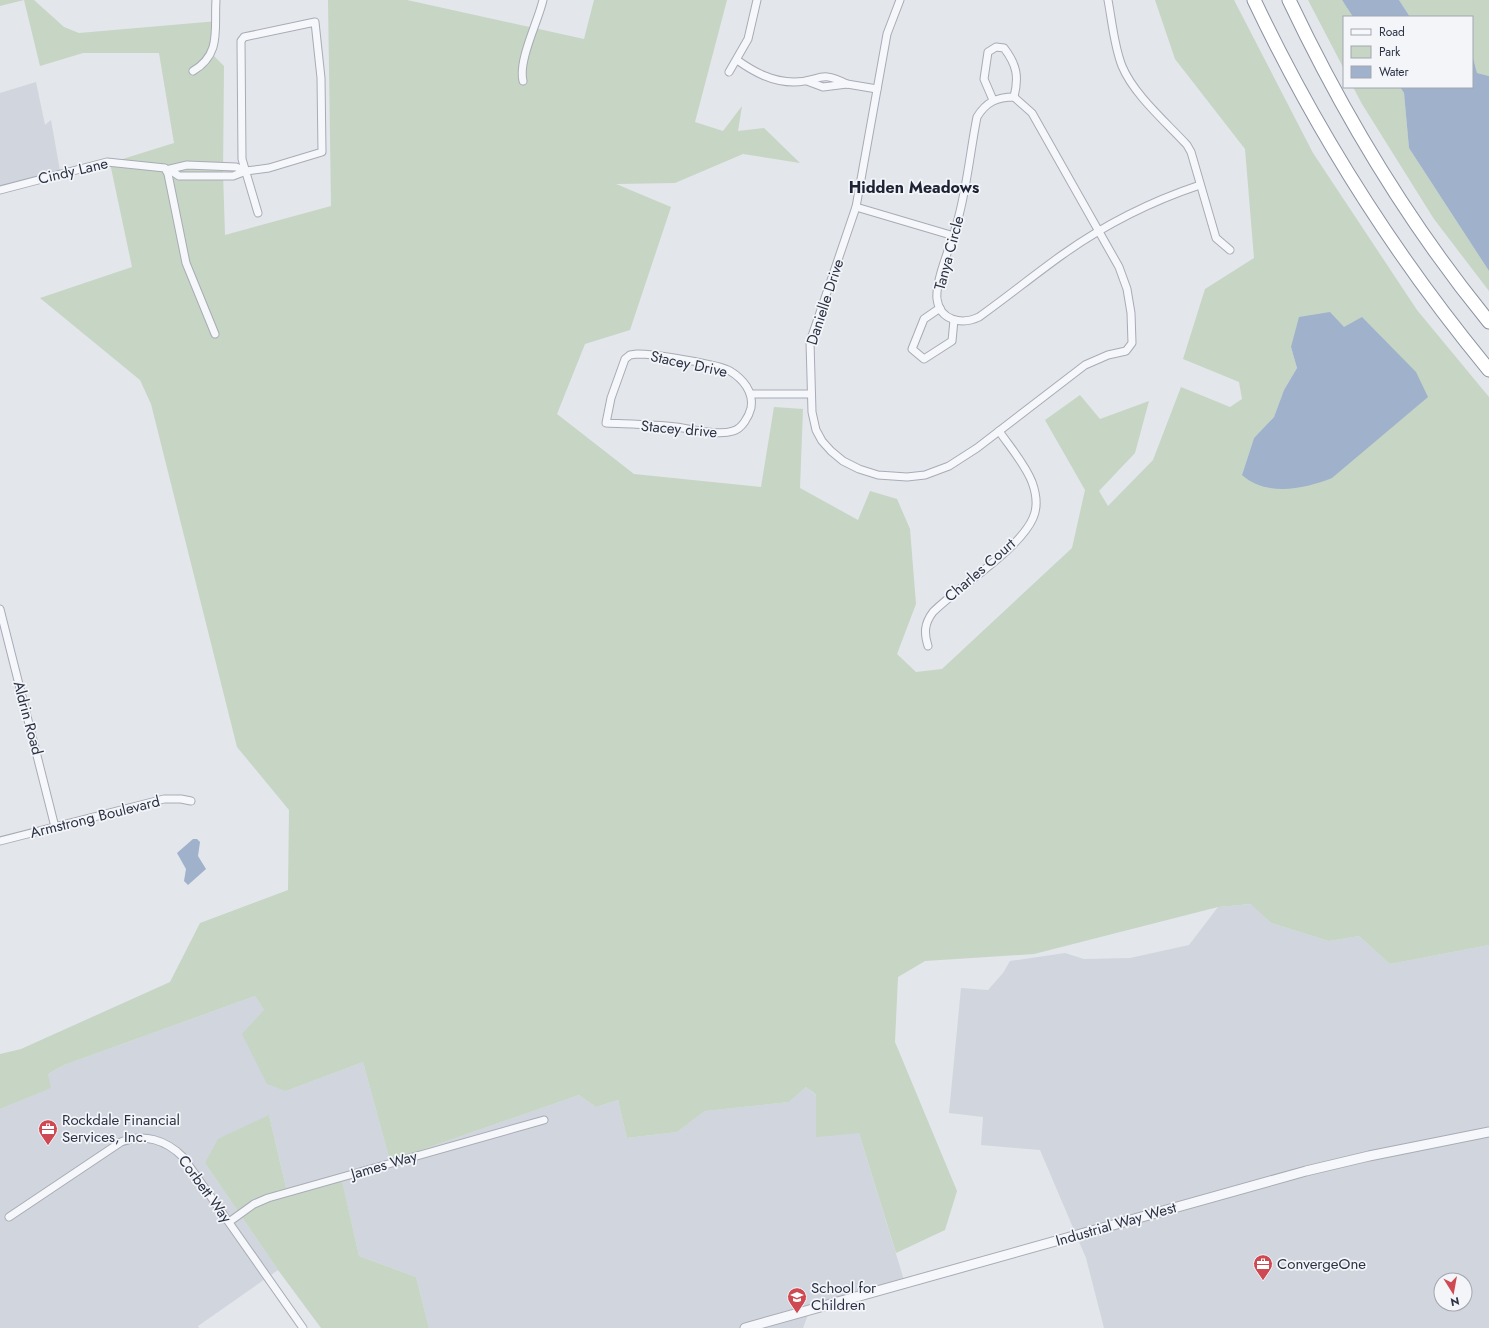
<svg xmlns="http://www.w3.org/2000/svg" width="1489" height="1328" font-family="Jost,sans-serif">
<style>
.built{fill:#d1d5dd;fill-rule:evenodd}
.green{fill:#c7d5c4;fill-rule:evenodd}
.water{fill:#9fb1cb}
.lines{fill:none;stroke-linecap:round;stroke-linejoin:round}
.minor-casing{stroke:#a8acb6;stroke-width:9}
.tertiary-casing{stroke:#a8acb6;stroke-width:11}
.motorway-casing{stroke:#8b92a2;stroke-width:15}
.minor{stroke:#f6f7fa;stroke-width:7}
.tertiary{stroke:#f6f7fa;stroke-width:9}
.motorway{stroke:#fff;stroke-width:13}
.labels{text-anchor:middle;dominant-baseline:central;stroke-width:3.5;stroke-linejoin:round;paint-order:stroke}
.street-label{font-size:15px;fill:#2b3244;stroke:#f3f5f9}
.poi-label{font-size:15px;fill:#2b3244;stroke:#f3f5f9;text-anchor:start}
.neighbourhood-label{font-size:16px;font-weight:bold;fill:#1d2335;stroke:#f3f5f9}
</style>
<rect width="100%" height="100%" fill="#e3e6eb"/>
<g class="built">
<path d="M36,82L45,125L51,120L60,171L0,186V93Z"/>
<path d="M1252,904L1271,923L1329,941L1359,936L1390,964L1489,945V1328H1104L1086,1258L1040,1150L981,1145L983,1117L949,1113L961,988L988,990L1003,973L1010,961L1065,953L1084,959L1130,958L1189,945L1218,907ZM1441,1280H1465V1304H1441Z"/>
<path d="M255,996L264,1010L286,1091L363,1062L390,1161L579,1095L596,1107L618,1100L627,1138L677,1132L705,1111L789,1102L806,1087L859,1133L904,1280L811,1307L803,1328H429L416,1277L359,1256L341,1176L287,1192L269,1115L205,1163L278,1270L198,1326L199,1328H0V1109L50,1088L48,1074L64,1065Z"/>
</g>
<g class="green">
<path d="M0,0H34L64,27L79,33L218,21L213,55L224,66L223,172L225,235L331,206L328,0H407L584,39L594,0H727L695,122L723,131L742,106L738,131L764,128L800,163L743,154L675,183L616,184L671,207L630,330L585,344L557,414L634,474L761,487L774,407L803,409L800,488L858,520L870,491L897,499L910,529L916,604L897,654L916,672L942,669L1072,548L1085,490L1045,420L1080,395L1100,419L1149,401L1135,453L1099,491L1108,506L1153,460L1181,387L1230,407L1242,399L1239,382L1183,359L1205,289L1254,258L1245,149L1175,59L1155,0H1234L1313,153L1417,310L1489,397V945L1390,964L1359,936L1329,941L1271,923L1251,904L1218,907L1034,954L925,961L898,977L895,1042L957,1191L945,1230L896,1253L859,1133L816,1137V1095L806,1087L789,1102L705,1111L677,1132L627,1138L618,1100L596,1107L579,1095L390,1161L363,1062L286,1091L267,1084L242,1034L264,1010L255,996L64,1065L48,1074L51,1088L0,1109V1054L21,1049L170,982L200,923L288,890L289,810L237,747L151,404L140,380L40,298L132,267L110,163L174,143L159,53H83L40,66L24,0L0,6ZM1344,328L1242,475L1254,438L1274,417L1284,390L1297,368L1291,347Z"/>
<path d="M1308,0H1342L1353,17H1344V69Z"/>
<path d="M1399,0H1489V76L1477,73L1472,54V17H1410Z"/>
<path d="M1353,87H1400L1404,93L1409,148L1489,271V291L1434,219L1362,104Z"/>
<path d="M269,1115L287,1192L341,1176L359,1256L416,1277L429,1328H321L278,1270L205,1163L218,1139Z"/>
</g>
<g class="water">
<path d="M1342,0H1399L1410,17H1353Z"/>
<path d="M1472,54L1477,73L1489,76V271L1409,148L1404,93L1400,87H1472Z"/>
<path d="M1330,312L1344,327L1362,317L1416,372L1428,397L1332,478C1304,489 1267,497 1242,475L1254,438L1274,417L1284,390L1297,368L1291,347L1299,317Z"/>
<path d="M193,839H197L200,842L198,856L206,869L188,885L184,881L186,869L177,853Z"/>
</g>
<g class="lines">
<defs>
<g id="minor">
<path d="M900,0L887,34L856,207L810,342L812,412L816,430L822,441L831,451L843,461L859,469L878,475L907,477L925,475L949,466L977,448L1085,365L1108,355L1126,351L1132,343L1131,313L1127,289L1119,267L1032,113L1014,97C997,97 986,102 977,117C970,152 967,188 957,223C952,243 935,280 937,299C940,321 962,325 979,317C1007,297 1034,275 1062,255C1104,225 1152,201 1200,185"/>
<path d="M1108,0C1112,21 1114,46 1122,66C1134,95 1166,122 1187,145L1191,152L1216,238L1230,250"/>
<path d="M737,60C754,72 772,82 794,82C821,82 818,69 847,84"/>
<path d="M193,71C222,54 214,29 216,0"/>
<path d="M729,72L748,39L757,0"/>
<path d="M523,81C518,60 538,22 543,0"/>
<path d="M807,81L823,87L847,84L877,89"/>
<path d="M993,100L984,79L988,52L996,47L1004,48C1017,65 1019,77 1014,97"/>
<path d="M166,170L187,165L236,167L246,171L233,176H179L170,170"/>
<path d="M246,171L269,168L322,152L321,78L315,22L244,37L241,41L242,159L258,213"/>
<path d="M0,190L107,162L165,168L168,174L186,263L215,334"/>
<path d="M856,207L954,236"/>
<path d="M940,308L924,319L912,349L924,359L952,341L954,320"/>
<path d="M637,354C653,354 719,364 730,371C743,379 754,392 751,408C749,416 742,429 733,431C718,436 692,429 676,427C653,424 629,424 606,423L611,398L625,359L630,355Z"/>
<path d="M752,394H811"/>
<path d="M0,609L55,827"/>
<path d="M928,646C924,633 924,624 933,612C959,586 1019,550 1033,518C1038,507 1036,493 1032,482C1025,464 1010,447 999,431"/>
<path d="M0,841L164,799H181L191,801"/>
<path d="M9,1217L121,1142C144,1133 166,1140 183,1157L303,1328"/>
<path d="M229,1222L254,1204L268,1198L544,1120"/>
</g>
<path id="tertiary" d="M745,1328L1306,1171L1369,1156L1489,1132"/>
<g id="motorway">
<path d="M1254,0C1317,133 1395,256 1489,370"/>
<path d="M1289,0C1343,114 1409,224 1489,322"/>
</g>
</defs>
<use href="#minor" class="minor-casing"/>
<use href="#tertiary" class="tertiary-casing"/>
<use href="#motorway" class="motorway-casing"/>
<use href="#minor" class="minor"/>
<use href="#tertiary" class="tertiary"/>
<use href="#motorway" class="motorway"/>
</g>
<defs>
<symbol id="office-pin" viewBox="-11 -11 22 30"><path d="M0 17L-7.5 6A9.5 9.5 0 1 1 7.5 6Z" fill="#cf4953" stroke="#f3f5f9"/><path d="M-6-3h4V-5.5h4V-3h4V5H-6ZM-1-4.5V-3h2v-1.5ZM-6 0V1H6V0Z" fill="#fff"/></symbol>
<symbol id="school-pin" viewBox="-11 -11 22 30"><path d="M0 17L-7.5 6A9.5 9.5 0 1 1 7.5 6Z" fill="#cf4953" stroke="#f3f5f9"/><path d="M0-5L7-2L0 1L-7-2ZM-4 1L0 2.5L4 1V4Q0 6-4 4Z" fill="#fff"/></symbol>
</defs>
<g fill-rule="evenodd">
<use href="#office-pin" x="37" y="1118" width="22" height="30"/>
<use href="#office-pin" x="1252" y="1253" width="22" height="30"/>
<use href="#school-pin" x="786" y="1286" width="22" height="30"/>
</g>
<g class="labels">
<g class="street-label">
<text transform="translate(73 171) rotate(-13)">Cindy Lane</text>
<text transform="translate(949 253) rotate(-75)">Tanya Circle</text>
<text transform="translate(825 302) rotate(-72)">Danielle Drive</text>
<text transform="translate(689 364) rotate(12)">Stacey Drive</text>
<text transform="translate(679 429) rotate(5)">Stacey drive</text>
<text transform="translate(980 570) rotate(-41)">Charles Court</text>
<text transform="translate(28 718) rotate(75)">Aldrin Road</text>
<text transform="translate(95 817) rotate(-14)">Armstrong Boulevard</text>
<text transform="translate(384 1165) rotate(-16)">James Way</text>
<text transform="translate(205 1189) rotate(54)">Corbett Way</text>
<text transform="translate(1116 1224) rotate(-16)">Industrial Way West</text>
</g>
<g class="poi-label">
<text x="62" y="1120">Rockdale Financial<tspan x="62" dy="17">Services, Inc.</tspan></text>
<text x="1277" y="1264">ConvergeOne</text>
<text x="811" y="1288">School for<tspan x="811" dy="17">Children</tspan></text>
</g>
<g class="neighbourhood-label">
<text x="914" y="187">Hidden Meadows</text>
</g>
</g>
<rect x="1343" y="16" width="130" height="72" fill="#f3f5f9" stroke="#a3a7b1"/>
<rect x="1351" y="29" width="20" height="6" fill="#f6f7fa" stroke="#a3a7b1"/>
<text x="1379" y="36" font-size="12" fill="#2b3244">Road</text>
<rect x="1351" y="46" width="20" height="12" fill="#c7d5c4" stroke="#a3a7b1"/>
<text x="1379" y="56" font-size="12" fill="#2b3244">Park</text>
<rect x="1351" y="66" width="20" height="12" fill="#9fb1cb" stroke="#a3a7b1"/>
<text x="1379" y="76" font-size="12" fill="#2b3244">Water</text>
<g transform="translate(1453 1292) rotate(169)"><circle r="19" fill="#f3f5f9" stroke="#a3a7b1"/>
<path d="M0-3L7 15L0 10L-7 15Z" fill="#cf4953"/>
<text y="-6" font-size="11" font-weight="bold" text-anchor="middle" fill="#2b3244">N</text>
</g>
</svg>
